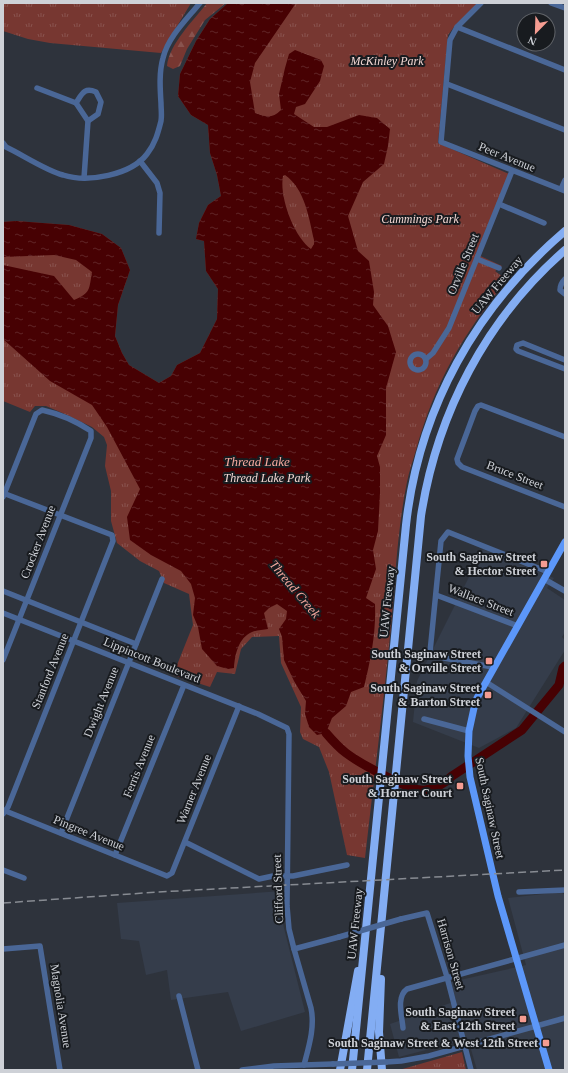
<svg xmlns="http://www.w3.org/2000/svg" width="568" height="1073" font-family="'Times New Roman',serif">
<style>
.built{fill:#353d4b}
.grass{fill:url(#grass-tufts)}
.forest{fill:url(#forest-firs)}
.water{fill:url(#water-ripples);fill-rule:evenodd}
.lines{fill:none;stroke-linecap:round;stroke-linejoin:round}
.river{stroke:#470103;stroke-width:9}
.minor{stroke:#4a6797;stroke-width:5.5}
.major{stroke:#5c97f9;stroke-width:7}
.highway{stroke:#83adf3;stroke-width:8}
.rail{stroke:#878b92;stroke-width:1.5;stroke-dasharray:8 4;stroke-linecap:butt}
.minor-bridge{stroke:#4a6797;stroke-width:5.5}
.poi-dot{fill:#f59c91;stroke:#181b1f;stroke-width:1.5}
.labels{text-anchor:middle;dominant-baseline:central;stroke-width:4;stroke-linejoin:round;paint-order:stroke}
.park-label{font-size:12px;font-style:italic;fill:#f3d7d3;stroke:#181b1f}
.street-label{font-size:12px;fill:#ced1d7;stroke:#181b1f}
.poi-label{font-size:12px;font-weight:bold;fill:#ced1d7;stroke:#181b1f;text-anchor:end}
.water-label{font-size:13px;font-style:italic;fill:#f7a99f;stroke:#181b1f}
</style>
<defs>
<pattern id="grass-tufts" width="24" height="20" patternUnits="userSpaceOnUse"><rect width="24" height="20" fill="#773731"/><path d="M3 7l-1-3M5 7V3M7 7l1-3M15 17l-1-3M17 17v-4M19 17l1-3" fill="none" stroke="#89534e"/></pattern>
<pattern id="forest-firs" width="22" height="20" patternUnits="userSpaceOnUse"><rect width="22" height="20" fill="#773731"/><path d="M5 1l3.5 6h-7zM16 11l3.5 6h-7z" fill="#89534e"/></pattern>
<pattern id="water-ripples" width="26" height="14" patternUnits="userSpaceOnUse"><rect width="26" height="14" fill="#470103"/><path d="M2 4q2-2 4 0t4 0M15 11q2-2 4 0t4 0" fill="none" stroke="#602527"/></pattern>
</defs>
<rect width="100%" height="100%" fill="#2e333c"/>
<g class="built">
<path d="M483,549L554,578L547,588L565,600V632L562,637L565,640V650L516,728L479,748L413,722L417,681Z"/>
<path d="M282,891V920L305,1012L241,1031L228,992L171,1000L167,970L146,975L139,941L121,939L117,903Z"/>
<path d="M561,892L565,895V1070H477L468,1039L399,1057L390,1024L456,1001L451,982L526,965L508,898Z"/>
</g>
<g class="grass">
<path d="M3,3H191L161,53L50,43L28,39L3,31Z"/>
<path d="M228,3H478L454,27L448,35L438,143L509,174L476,254L502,266L495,271L507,280C463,334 435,382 416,450C413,461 409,471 407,482C396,536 395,591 389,646C382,716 373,787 365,858L347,855L329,772L319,747L303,739L300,732L301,707L281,663L279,636L252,637L241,649L235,674L217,672L210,687L173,675L193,625L189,594L164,583L159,571L140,561L117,543L111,521V491L105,466L107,445L104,437L92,427L67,415L46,406H35L30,412L3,401V222L16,221L69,225L102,234L121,248L130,270L118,305L115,336L122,353L129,365L159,383L171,376L177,365L200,353L217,319L218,289L206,271L204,241L196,239L199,223L208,205L221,196L217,175L210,153L208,125L191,115L178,96L180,74L196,41L210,19Z"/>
<path d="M462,1052L466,1070H399Z"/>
</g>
<path class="forest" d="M207,3H226L205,20L187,49L180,66L173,69L167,66C169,44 194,20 207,3Z"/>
<path class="water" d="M228,3H296L255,63L250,82L255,113C266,117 272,119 281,110L279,94L285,68L289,54L295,50L321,60L324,66L320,81L305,104L296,107L294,114L314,127H327L359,115L377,118L390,129L388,146L384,164L363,182L348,216L358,251L369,261L374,292L373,305L388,326L396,352L386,388V435L377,456L380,467V493L378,531L373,550L376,569L366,598L375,604C376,634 371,658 364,687L351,692L346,706L332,718L326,733L317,735L309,727L305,714L306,701L294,681L284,660L282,637L279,629L286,619L287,611L277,604L269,608L264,613L268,629C263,630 257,630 252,632C238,638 235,655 234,668L228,669L217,666L202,649L198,627L193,615L195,598L191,584L181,571L151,555L130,540L127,517L140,489L107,427L92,405L50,381L3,339V265L54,276L74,300C91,293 89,289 92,272L76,260L54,255L3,257V222L16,221L69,225L102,234L121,248L130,270L118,305L115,336L122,353L129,365L159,383L171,376L177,365L200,353L217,319L218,289L206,271L204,241L196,239L199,223L208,205L221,196L217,175L210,153L208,125L191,115L178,96L180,74L196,41L210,19ZM285,175C305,189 309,218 314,240V244L311,249C294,237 279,197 283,176Z"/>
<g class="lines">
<path class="river" d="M326,733C332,740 338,747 346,753C358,762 412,793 426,790C436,788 445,783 452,776L522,730L559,685L563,668L565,666"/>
<g class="minor">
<path d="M481,3L457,27L450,40L441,142L565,191"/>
<path d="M551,3L565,8"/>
<path d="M457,27L565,70"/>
<path d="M447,84L565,130"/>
<path d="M37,88L76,103L88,121"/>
<path d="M76,103C82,94 84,87 96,92L101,102L98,114L88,121L84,178"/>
<path d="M3,143L6,147C23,155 45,170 63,175C88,183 131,175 147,154C155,144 158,133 161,121C162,115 161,109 161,103C160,88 159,72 163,58C168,37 187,19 200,3"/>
<path d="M140,161L157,183L160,193L159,233"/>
<path d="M561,189L565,180"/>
<path d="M499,204L544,223"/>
<path d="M477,259L499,268"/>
<path d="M565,279C562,282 560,285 560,290L565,294"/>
<circle cx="418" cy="362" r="8"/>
<path d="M426,359L433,353L449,328L512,171"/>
<path d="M565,360L523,343L517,345L516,349L518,351L565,369"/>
<path d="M565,437L481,405L478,406L475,411L457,459L458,463L462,467L565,507"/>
<path d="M3,493L112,535L113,541L8,807L3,814"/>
<path d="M3,497L36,414L42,410C60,414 76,421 91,431V438L3,660"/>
<path d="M544,579L565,591"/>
<path d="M3,591L136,644"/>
<path d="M436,595L518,626"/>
<path d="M3,613L258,714L287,728L289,734L287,906L289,929L294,949L311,1008C315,1027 309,1046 304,1065"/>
<path d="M493,668L487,666L444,658L430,652L441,541L448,532L548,572"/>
<path d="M486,682L565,732"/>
<path d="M424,719L469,731"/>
<path d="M3,810L167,876L172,873L239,706"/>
<path d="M61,833L162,579"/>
<path d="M185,842L259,879L273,876H293L347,865"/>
<path d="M115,855L184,685"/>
<path d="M3,870L24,878"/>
<path d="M519,892L565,890"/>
<path d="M401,919L427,913L447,977L471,1070"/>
<path d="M3,949L40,946L60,1070"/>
<path d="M294,949L339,937"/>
<path d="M179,996L198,1070"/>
<path d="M403,1028C402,1016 396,997 407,989L565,945"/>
<path d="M386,1062L401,1061L429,1056L565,1018"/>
<path d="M242,1070L274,1066L333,1064"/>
</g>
<path class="major" d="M549,1070L498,896L470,777L468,756L469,731L474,708L477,698L565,542"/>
<g class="highway">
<path d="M381,979L379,1032L382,1070"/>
<path d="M340,1070L358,971"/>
<path d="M352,1070L406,525C419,408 476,307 565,231"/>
<path d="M367,1070L421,516C437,413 486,319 565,250"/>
</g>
<path class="rail" d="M3,903L158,892L565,870"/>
<g class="minor-bridge">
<path d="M339,937L401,919"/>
<path d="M333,1064L386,1062"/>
</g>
</g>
<g class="poi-dot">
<rect x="540" y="560" width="8" height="8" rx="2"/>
<rect x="485" y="657" width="8" height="8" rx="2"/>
<rect x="484" y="691" width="8" height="8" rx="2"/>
<rect x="456" y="782" width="8" height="8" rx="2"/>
<rect x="519" y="1015" width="8" height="8" rx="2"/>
<rect x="542" y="1039" width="8" height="8" rx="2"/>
</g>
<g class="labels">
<g class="park-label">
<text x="387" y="61">McKinley Park</text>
<text x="420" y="219">Cummings Park</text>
<text x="267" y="478">Thread Lake Park</text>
</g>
<g class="street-label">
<text transform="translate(507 157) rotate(22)">Peer Avenue</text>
<text transform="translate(463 264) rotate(-68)">Orville Street</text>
<text transform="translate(497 285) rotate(-50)">UAW Freeway</text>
<text transform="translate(515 475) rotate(21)">Bruce Street</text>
<text transform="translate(38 542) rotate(-69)">Crocker Avenue</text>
<text transform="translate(481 600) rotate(21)">Wallace Street</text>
<text transform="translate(387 602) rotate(-84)">UAW Freeway</text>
<text transform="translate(152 660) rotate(22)">Lippincott Boulevard</text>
<text transform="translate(50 671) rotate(-68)">Stanford Avenue</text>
<text transform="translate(101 702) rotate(-68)">Dwight Avenue</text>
<text transform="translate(139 766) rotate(-68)">Ferris Avenue</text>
<text transform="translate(194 789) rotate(-68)">Warner Avenue</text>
<text transform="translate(490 808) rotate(78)">South Saginaw Street</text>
<text transform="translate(89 833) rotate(22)">Pingree Avenue</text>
<text transform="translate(278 889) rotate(-92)">Clifford Street</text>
<text transform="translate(355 924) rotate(-84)">UAW Freeway</text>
<text transform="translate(451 954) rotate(74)">Harrison Street</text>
<text transform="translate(61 1006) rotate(81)">Magnolia Avenue</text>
</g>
<g class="poi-label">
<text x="536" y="557">South Saginaw Street<tspan x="536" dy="14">&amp; Hector Street</tspan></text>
<text x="481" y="654">South Saginaw Street<tspan x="481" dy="14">&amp; Orville Street</tspan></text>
<text x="480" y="688">South Saginaw Street<tspan x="480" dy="14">&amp; Barton Street</tspan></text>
<text x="452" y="779">South Saginaw Street<tspan x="452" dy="14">&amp; Horner Court</tspan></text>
<text x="515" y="1012">South Saginaw Street<tspan x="515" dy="14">&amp; East 12th Street</tspan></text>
<text x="538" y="1043">South Saginaw Street &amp; West 12th Street</text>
</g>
<g class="water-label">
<text x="257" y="461">Thread Lake</text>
<text transform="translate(295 589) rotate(50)">Thread Creek</text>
</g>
</g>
<rect width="568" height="1073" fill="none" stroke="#ced1d7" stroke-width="8"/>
<g transform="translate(536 32) rotate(203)"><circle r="19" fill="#181b1f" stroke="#616469"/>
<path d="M0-3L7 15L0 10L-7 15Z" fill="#f59c91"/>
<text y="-6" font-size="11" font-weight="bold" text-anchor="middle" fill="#ced1d7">N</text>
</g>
</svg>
